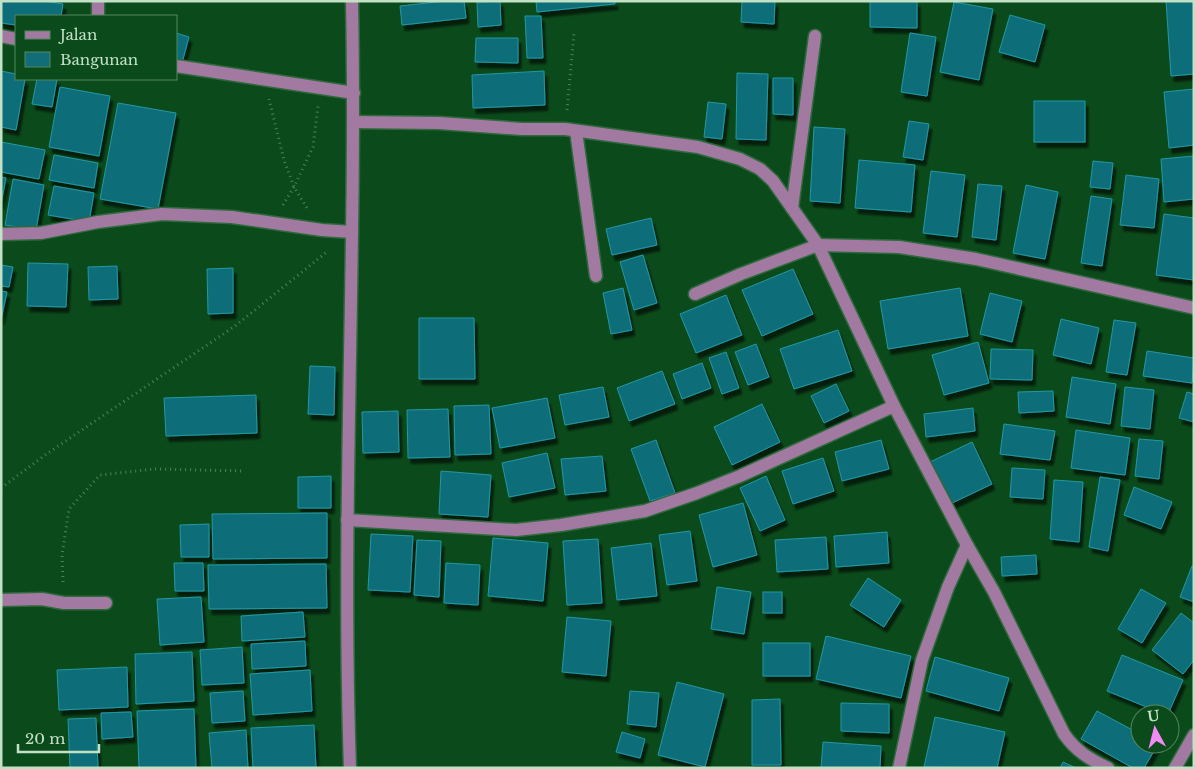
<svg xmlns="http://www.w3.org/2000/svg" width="1195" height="769" font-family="'Libre Baskerville',serif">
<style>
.building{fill:#116d78;stroke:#2198a6;filter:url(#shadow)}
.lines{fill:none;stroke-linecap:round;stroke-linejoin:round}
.minor-casing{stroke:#30693d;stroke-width:15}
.path{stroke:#4f825a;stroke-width:3;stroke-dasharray:1 4;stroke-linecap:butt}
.minor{stroke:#a179a1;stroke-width:12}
</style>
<defs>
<filter id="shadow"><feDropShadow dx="3" dy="5.5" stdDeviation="1" flood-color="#0009"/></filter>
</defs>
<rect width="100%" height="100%" fill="#0b4b1b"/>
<g class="building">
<path d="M1,1H44L63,4L61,16H16V25L1,23Z"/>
<path d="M445,1H464L466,18L402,25L400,6Z"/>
<path d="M500,1L501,25L478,27L477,2Z"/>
<path d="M536,1H615V4L537,12Z"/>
<path d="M742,1H775L774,24L741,22Z"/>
<path d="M870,1H917V28L870,27Z"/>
<path d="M1166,1H1194V74L1171,76Z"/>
<path d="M954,2L993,9L979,80L940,72Z"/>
<path d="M1010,15L1045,25L1035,62L999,52Z"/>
<path d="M525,16H541L543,58H527Z"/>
<path d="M176,33L189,37L182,63L176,61Z"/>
<path d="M910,33L936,37L927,96L901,92Z"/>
<path d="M476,38H518V63L475,62Z"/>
<path d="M1,71L16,74V79H25L16,130L1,127Z"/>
<path d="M544,71L545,105L473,108L472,75Z"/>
<path d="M737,73L768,74L766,140L736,139Z"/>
<path d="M773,78H793V115L773,114Z"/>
<path d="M37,79H57L52,107L32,104Z"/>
<path d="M60,87L110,96L99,156L49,147Z"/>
<path d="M1194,89V145L1169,148L1164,92Z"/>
<rect x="1034" y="101" width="51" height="41"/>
<path d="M708,102L726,104L722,139L704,137Z"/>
<path d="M118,103L176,113L158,209L100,199Z"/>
<path d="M909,121L929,124L923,160L903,157Z"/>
<path d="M814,127L845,129L840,203L810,201Z"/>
<path d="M1,142L45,150L39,179L1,172Z"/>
<path d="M54,155L98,163L94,188L49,180Z"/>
<path d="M1194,156V199L1164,202L1161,159Z"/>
<path d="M859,160L915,165L911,212L855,208Z"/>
<path d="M1093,161L1113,163L1110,189L1090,187Z"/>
<path d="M931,171L965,175L957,237L923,233Z"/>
<path d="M1126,175L1159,179L1154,228L1120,225Z"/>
<path d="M1,177L6,178L1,204Z"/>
<path d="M13,179L44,185L36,230L5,225Z"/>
<path d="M978,184L1002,186L996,240L972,237Z"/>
<path d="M1026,185L1058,192L1045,259L1013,253Z"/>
<path d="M54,186L94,193L89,222L48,215Z"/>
<path d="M1091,196L1112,199L1102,266L1081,263Z"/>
<path d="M1164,214L1194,218V280L1156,275Z"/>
<path d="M651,218L657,245L612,255L606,229Z"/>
<path d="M643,255L657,303L634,310L620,262Z"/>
<path d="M28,263L68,264L66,307L27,306Z"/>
<path d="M1,265L13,267L9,287L1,286Z"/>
<path d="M117,266L118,299L89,300L88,267Z"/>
<path d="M233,268V313L208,314L207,269Z"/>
<path d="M793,269L813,314L762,336L742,290Z"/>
<path d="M623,288L632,330L611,334L603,293Z"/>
<path d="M960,288L968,336L888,349L880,301Z"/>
<path d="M1,291L7,292L1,320Z"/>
<path d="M990,293L1022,301L1012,342L980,334Z"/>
<path d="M726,295L742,335L696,353L680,314Z"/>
<path d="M419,318H474L475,379H419Z"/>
<path d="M1061,319L1099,328L1091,364L1053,355Z"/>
<path d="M1114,320L1136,323L1127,375L1106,372Z"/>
<path d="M838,330L852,371L794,389L780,349Z"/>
<path d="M978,342L989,383L944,395L932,355Z"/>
<path d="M756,344L769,377L748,385L735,352Z"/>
<path d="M991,349L1033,350L1032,380L990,379Z"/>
<path d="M1147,351L1194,358L1192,383L1143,376Z"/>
<path d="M726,352L739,388L722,394L709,358Z"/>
<path d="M702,363L711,388L682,399L673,374Z"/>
<path d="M310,366L335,367L334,415L308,414Z"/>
<path d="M662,371L675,404L629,421L617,388Z"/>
<path d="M1072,377L1116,384L1110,424L1066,417Z"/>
<path d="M836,384L849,411L824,423L811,396Z"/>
<path d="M603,387L609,417L565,425L559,395Z"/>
<path d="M1125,387L1154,390L1150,429L1121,426Z"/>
<path d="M1053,391L1054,411L1019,413L1018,392Z"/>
<path d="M1187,392L1194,394V422L1179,418Z"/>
<path d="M256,395L257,433L166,436L164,398Z"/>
<path d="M547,398L555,438L500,448L492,408Z"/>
<path d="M762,404L780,442L732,465L714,427Z"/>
<path d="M489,405L491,454L455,455L454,406Z"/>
<path d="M973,408L975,431L926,437L924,414Z"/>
<path d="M448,409L450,457L408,458L407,410Z"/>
<path d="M398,411L399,452L363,453L362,412Z"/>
<path d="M1004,424L1055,431L1050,460L1000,454Z"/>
<path d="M1076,430L1130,438L1125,475L1071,468Z"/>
<path d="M1139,439L1163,441L1159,479L1135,476Z"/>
<path d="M656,440L675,493L650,501L631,449Z"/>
<path d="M881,440L889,469L842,481L835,452Z"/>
<path d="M972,442L992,484L950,504L930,462Z"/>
<path d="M547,453L555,488L509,497L502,463Z"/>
<path d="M602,456L606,491L565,495L561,459Z"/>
<path d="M823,458L834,491L793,504L782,471Z"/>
<path d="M1012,468L1045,470L1043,499L1010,497Z"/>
<path d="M441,471L491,475L488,517L439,514Z"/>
<path d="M331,476V508H298V477Z"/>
<path d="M766,476L785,520L760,531L740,488Z"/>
<path d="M1100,477L1120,480L1108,551L1089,547Z"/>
<path d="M1054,480L1083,482L1079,542L1050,539Z"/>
<path d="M1134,487L1172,502L1161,529L1124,515Z"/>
<path d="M743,503L757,555L713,567L699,515Z"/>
<path d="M327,513V558L213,559L212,514Z"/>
<path d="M209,524V557H181L180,525Z"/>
<path d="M690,531L697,581L667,585L659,535Z"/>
<path d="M887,532L889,563L836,567L834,536Z"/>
<path d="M371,534L413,536L410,592L368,590Z"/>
<path d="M826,537L828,569L777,572L775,540Z"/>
<path d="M493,538L548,543L543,601L488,596Z"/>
<path d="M598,539L602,603L567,605L563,541Z"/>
<path d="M417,540L441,541L439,597L414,595Z"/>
<path d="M651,543L657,596L617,600L611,548Z"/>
<path d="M1036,555L1037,574L1002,576L1001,557Z"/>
<path d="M174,563H203L204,591H175Z"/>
<path d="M446,563L480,565L478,605L444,603Z"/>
<path d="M326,564L327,608L209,609L208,565Z"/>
<path d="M1192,566L1194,567V602L1180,597Z"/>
<path d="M868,578L901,600L884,627L850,605Z"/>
<path d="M717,587L751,592L744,634L711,629Z"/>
<path d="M1141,589L1166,603L1142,643L1118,629Z"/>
<rect x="763" y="592" width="19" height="21"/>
<path d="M201,597L204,642L160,645L157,599Z"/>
<path d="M303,612L305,637L242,641L241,616Z"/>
<path d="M1181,613L1194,623V660L1183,674L1152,650Z"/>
<path d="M567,617L611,621L606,676L562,672Z"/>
<path d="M826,636L911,656L901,698L816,679Z"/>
<path d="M305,641L306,666L252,669L251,644Z"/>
<rect x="763" y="643" width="47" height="33"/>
<path d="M242,647L244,683L202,685L200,650Z"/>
<path d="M192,652L194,701L136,704L135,654Z"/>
<path d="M1122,655L1183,680L1168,714H1164L1107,691Z"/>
<path d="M935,657L1009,678L999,711L926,691Z"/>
<path d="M127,667L128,707L59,710L57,670Z"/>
<path d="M310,670L312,711L253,715L250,674Z"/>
<path d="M677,682L724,694L705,767L658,755Z"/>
<path d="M243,691L245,721L212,723L210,693Z"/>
<path d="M630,691L659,693L656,727L627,724Z"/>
<path d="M780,699L781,765H752V700Z"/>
<path d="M841,703L889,704V733L841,731Z"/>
<path d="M194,709L196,768H139L137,711Z"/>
<path d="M1097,711L1140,734V744H1158L1144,768H1133L1081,739Z"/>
<path d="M131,712L133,737L102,739L101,713Z"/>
<path d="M935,717L1005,732L997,768L924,767Z"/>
<path d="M96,718L98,768H70L68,719Z"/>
<path d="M314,725L316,768H253L251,728Z"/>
<path d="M246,730L248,768H212L209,733Z"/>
<path d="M622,732L645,739L640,758L616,752Z"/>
<path d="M823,742L881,746L880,768H821Z"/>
<path d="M1063,762L1076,768H1060Z"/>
</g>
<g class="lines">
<defs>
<g id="minor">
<path d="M98,16V1"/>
<path d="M1,36L16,39"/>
<path d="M176,66L354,93"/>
<path d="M354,122L439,123L522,129H565L698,147L740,159L760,169L773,181L818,245L894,406L967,545L994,592L1064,734C1076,751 1089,759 1108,768"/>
<path d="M576,131L596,276"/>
<path d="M792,208L815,36"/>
<path d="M1,234L41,233L98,222L162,214L232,217L322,230L352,232"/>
<path d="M695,294L741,274L818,245L899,247L976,259L1194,308"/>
<path d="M347,520L516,530L561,525L645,511L697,493L740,476L894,406"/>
<path d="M1,600L42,599L64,603H106"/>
<path d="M350,768C341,512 357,257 352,1"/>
<path d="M899,768L922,660L948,587L967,545"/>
<path d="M1175,768L1194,735"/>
</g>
</defs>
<use href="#minor" class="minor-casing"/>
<g class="path">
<path d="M269,99L284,160L294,187L307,208"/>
<path d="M567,110L574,33"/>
<path d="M283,205L294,187L313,147L318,106"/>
<path d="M1,488L48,453L235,326L328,251"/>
<path d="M63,582L62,555L69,509L100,475L155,469L243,471"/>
</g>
<use href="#minor" class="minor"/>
</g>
<rect width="1195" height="769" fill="none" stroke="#c3e1c5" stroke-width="5"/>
<rect x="15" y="15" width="162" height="65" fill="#0b4b1b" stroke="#55875f"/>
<rect x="25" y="31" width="25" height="8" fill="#a179a1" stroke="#55875f"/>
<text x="60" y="40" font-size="15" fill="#c3e1c5">Jalan</text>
<rect x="25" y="52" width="25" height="15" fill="#116d78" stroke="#55875f"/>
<text x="60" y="65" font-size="15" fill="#c3e1c5">Bangunan</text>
<g transform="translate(1155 729) rotate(353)"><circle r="24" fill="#0b4b1b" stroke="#55875f"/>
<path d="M0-4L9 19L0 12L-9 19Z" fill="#f28af3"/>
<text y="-8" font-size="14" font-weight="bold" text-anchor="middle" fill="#c3e1c5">U</text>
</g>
<path d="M18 744v8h81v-8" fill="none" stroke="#c3e1c5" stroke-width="2.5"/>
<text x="25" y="744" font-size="15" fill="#c3e1c5" stroke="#0b4b1b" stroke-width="4" paint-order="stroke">20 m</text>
</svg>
